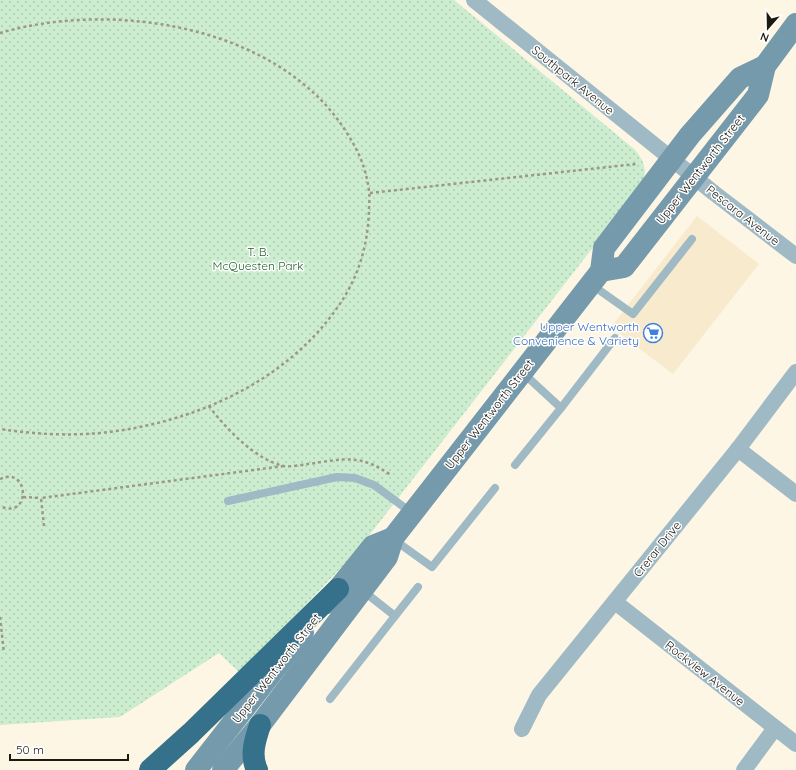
<svg xmlns="http://www.w3.org/2000/svg" width="796" height="770" font-family="Quicksand,sans-serif">
<style>
.built{fill:#f8eacd}
.green{fill:url(#green-dots)}
.lines{fill:none;stroke-linecap:round;stroke-linejoin:round}
.path{stroke:#9d978a;stroke-width:2.5;stroke-dasharray:3 3;stroke-linecap:butt}
.service{stroke:#9fb9c5;stroke-width:8}
.minor{stroke:#9fb9c5;stroke-width:16}
.secondary{stroke:#749aac;stroke-width:22}
.motorway{stroke:#35718a;stroke-width:22}
.labels{text-anchor:middle;dominant-baseline:central;stroke-width:3;stroke-linejoin:round;paint-order:stroke}
.street-label{font-size:12px;fill:#1c1911;stroke:#fff}
.park-label{font-size:12px;fill:#24622f;stroke:#fff}
.shop-label{font-size:12px;fill:#366cbe;stroke:#fff;text-anchor:end}
</style>
<defs>
<pattern id="green-dots" width="8" height="8" patternUnits="userSpaceOnUse"><rect width="8" height="8" fill="#ccedcf"/><path d="M2 2h.1M6 6h.1" fill="none" stroke="#afcbb1" stroke-width="1.8" stroke-linecap="round"/></pattern>
</defs>
<rect width="100%" height="100%" fill="#fef6e5"/>
<path class="built" d="M697,216L759,264L673,374L611,327Z"/>
<path class="green" d="M0,0H454L634,149C645,161 649,173 640,187L357,551L240,673L219,653L120,717L0,725Z"/>
<g class="lines">
<g class="path">
<path d="M0,33C112,0 277,25 345,130C358,150 366,167 369,191C370,197 369,204 369,210C368,246 358,279 337,308C284,384 190,424 100,433C66,436 33,434 0,429"/>
<path d="M370,193L636,164"/>
<path d="M209,406C225,428 257,461 284,466C291,467 301,465 308,464C344,459 360,453 392,476"/>
<path d="M0,479C30,465 31,521 0,506"/>
<path d="M23,497L41,498"/>
<path d="M44,526L41,498L284,466"/>
<path d="M0,617L4,653"/>
</g>
<g class="service">
<path d="M592,285L633,314L692,239"/>
<path d="M522,372L561,408L615,338"/>
<path d="M515,465L561,408"/>
<path d="M228,501L337,477L355,478L374,485L412,513"/>
<path d="M393,539L432,567L495,488"/>
<path d="M362,590L395,616L418,587"/>
<path d="M330,699L395,616"/>
</g>
<g class="minor">
<path d="M474,0L714,193L796,256"/>
<path d="M738,449L796,494"/>
<path d="M615,602L796,744"/>
<path d="M522,729L539,695L738,449L796,372"/>
<path d="M744,770L775,728"/>
</g>
<g class="secondary">
<path d="M601,271L624,267L758,95L765,66L796,24"/>
<path d="M327,603L373,546L393,538"/>
<path d="M196,770L303,633"/>
<path d="M223,770L260,725L387,557L393,538L601,271L604,248L690,135L740,78L765,66"/>
</g>
<g class="motorway">
<path d="M150,770L191,733L338,589"/>
<path d="M257,770C250,755 255,740 260,725"/>
</g>
</g>
<defs>
<symbol id="supermarket-ring" viewBox="-11 -11 22 22"><circle r="9.5" fill="#fff" stroke="#3f7fe0" stroke-width="1.5"/><path d="M-6-5.5h2.5l.6 2H6L4.5 2H-2.5L-4.4-4H-6ZM-1.5 3.2a1.3 1.3 0 1 0 .1 0ZM3 3.2a1.3 1.3 0 1 0 .1 0Z" fill="#3f7fe0"/></symbol>
</defs>
<g fill-rule="evenodd">
<use href="#supermarket-ring" x="642" y="322" width="22" height="22"/>
</g>
<g class="labels">
<g class="street-label">
<text transform="translate(573 80) rotate(39)">Southpark Avenue</text>
<text transform="translate(700 169) rotate(-52)">Upper Wentworth Street</text>
<text transform="translate(743 215) rotate(38)">Pescara Avenue</text>
<text transform="translate(489 414) rotate(-52)">Upper Wentworth Street</text>
<text transform="translate(657 549) rotate(-51)">Crerar Drive</text>
<text transform="translate(276 668) rotate(-52)">Upper Wentworth Street</text>
<text transform="translate(705 673) rotate(38)">Rockview Avenue</text>
</g>
<g class="park-label">
<text x="258" y="251">T. B.<tspan x="258" dy="14">McQuesten Park</tspan></text>
</g>
<g class="shop-label">
<text x="639" y="326">Upper Wentworth<tspan x="639" dy="14">Convenience &amp; Variety</tspan></text>
</g>
</g>
<g transform="translate(768 28) rotate(200)" stroke="#ffffff" stroke-width="3" paint-order="stroke">
<path d="M0-3L7 15L0 10L-7 15Z" fill="#1c1911"/>
<text y="-6" font-size="11" font-weight="bold" text-anchor="middle" fill="#1c1911">N</text>
</g>
<path d="M10 754v6h118v-6" fill="none" stroke="#1c1911" stroke-width="2"/>
<text x="16" y="754" font-size="12" fill="#1c1911" stroke="#ffffff" stroke-width="3" paint-order="stroke">50 m</text>
</svg>
